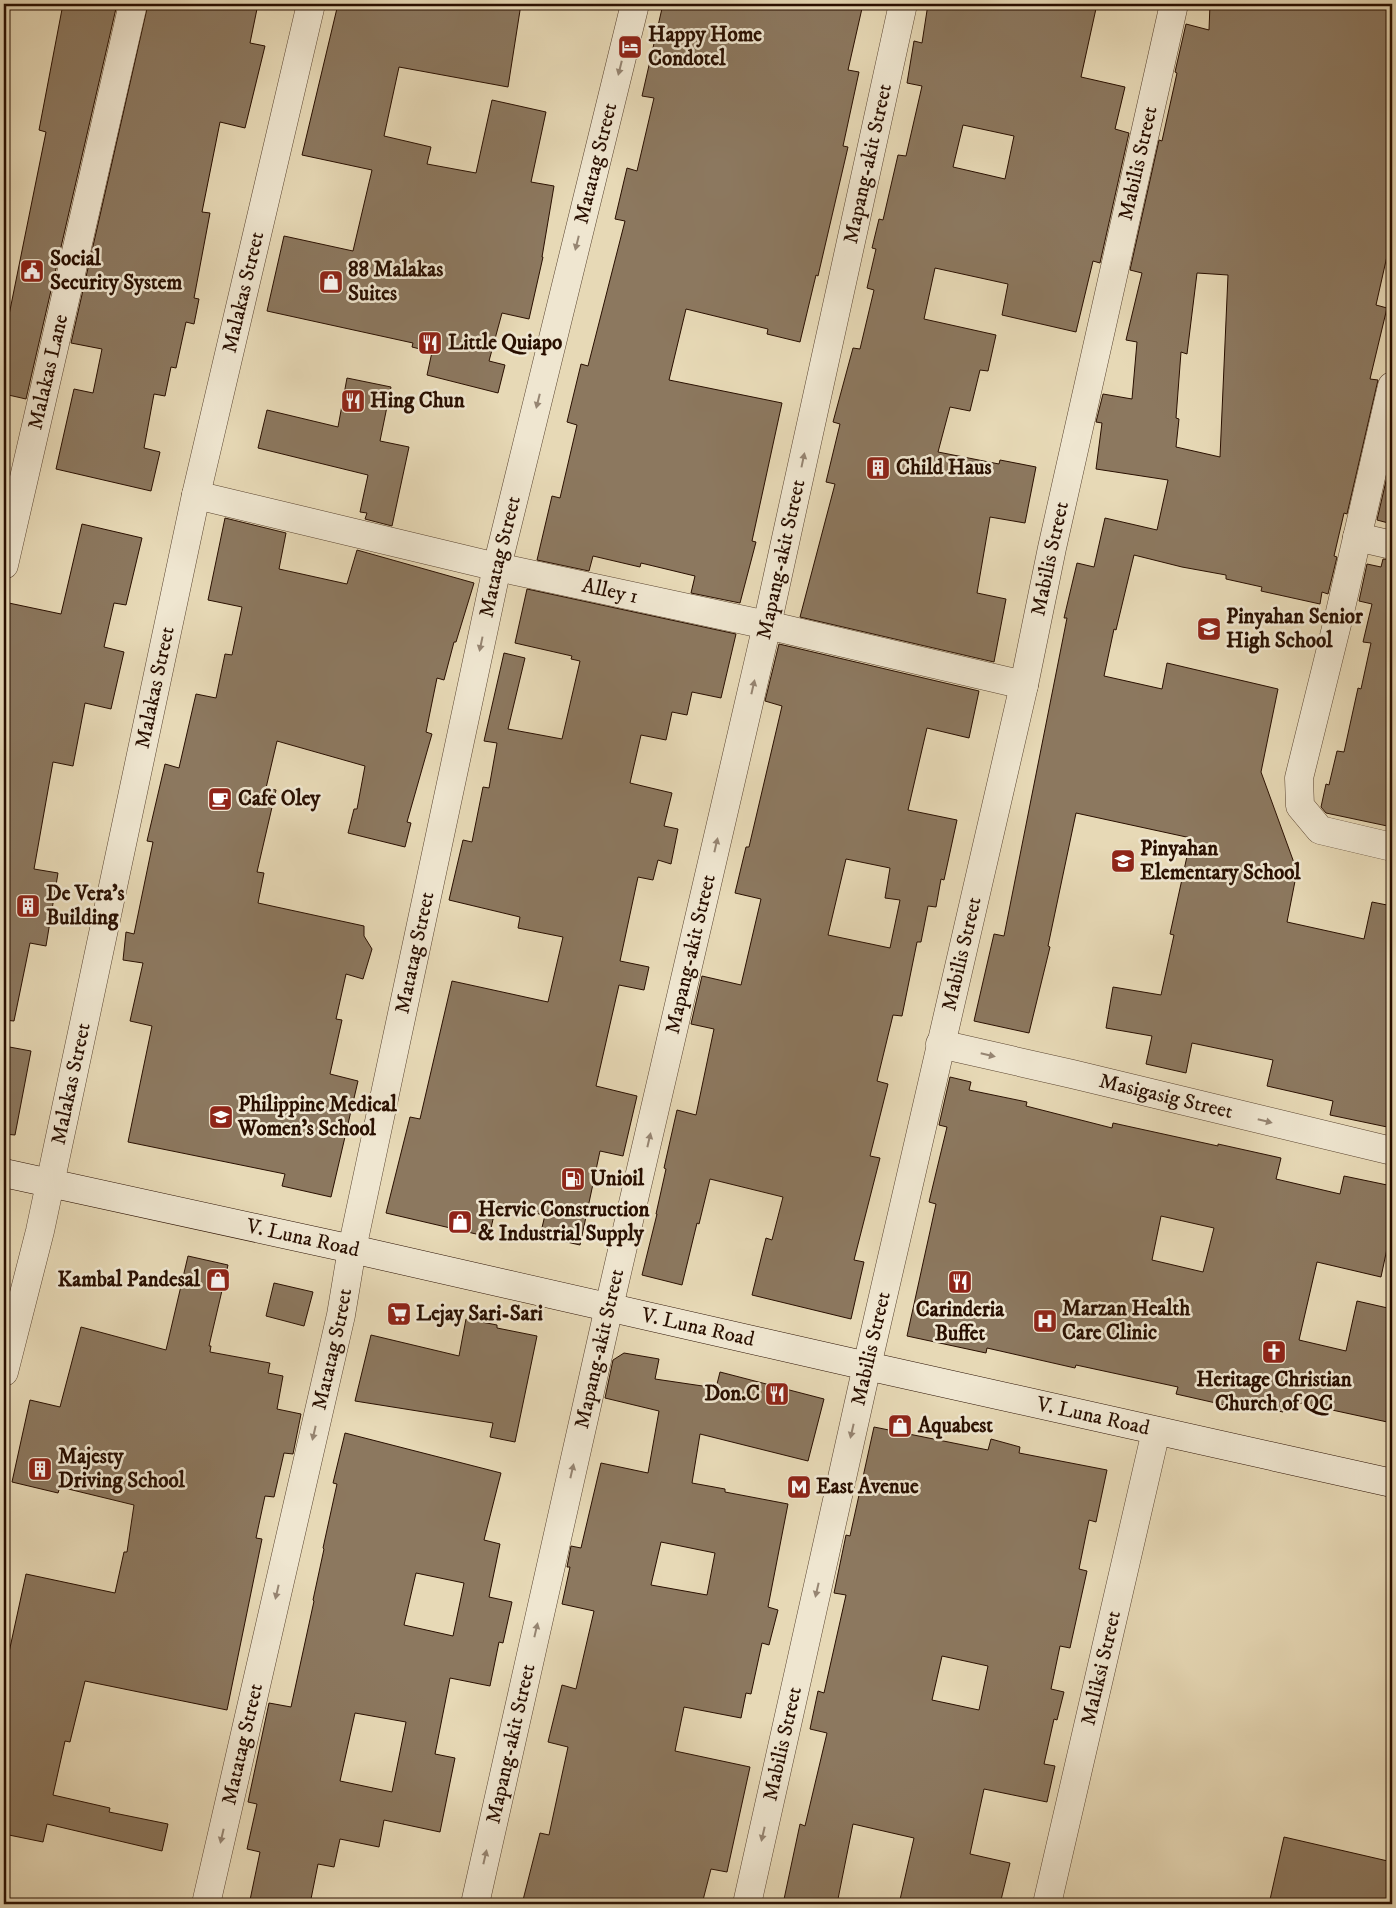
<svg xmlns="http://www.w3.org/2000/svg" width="1396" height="1908" font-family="'IM FELL DW Pica',serif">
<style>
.building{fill:#8c785f;stroke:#290f00;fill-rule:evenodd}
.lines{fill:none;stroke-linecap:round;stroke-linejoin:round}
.minor-casing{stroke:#58422e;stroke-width:29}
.tertiary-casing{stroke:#58422e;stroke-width:29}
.secondary-casing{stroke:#290f00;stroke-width:29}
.minor{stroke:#efe6d0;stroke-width:28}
.tertiary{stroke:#efe6d0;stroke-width:28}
.secondary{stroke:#efe6d0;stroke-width:28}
.oneway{fill:#968572}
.labels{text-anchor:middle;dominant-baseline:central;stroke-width:5;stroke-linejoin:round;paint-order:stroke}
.poi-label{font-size:21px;font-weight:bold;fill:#290f00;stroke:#efe6d0;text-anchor:start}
.street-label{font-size:21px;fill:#290f00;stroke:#efe6d0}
</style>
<rect width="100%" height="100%" fill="#e7d9b6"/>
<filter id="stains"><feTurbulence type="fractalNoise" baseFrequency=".004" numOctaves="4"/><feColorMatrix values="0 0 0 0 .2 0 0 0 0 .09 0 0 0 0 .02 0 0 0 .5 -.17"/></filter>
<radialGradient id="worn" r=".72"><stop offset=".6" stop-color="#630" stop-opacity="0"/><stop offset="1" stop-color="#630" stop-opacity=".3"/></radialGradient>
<g class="building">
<path d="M63,4H117L26,399L4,394V319L8,320L46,132L39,130Z"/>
<path d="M148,4H258L250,43L265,46L245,128L220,122L202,212L210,213L194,298L199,299L194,324L186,322L176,368L171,367L165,396L154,394L144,448L160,452L151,491L56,469L74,389L93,393L102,349L71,343Z"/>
<path d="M338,4H521L508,87L399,67L384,136L431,147L427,164L476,173L492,100L546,112L531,182L554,186L542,257H543L529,319L502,313L489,361L505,365L498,393L427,375L432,352L412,347L413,343L267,311L284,236L353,251L372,170L302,155Z"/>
<path d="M663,4H863L848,70L859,72L843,146L848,147L818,276L816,275L800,342L767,334L768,329L686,309L669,380L782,403L752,541L756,542L740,603L691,593L695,576L641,563L640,567L593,556L589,571L537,560L552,496L560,498L577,425L567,422L581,364L588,366L625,221L615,219L627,168L637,171L654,98L642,96Z"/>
<path d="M928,4H1097L1081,77L1125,87L1115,129L1129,133L1100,263L1093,261L1076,332L1002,315L1008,284L935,268L924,319L996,335L988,371L980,370L970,411L950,407L938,452L999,464L1000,460L1036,467L1025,523L990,517L977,593L1006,599L994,662L800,617L835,484L826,482L840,424L833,422L853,348L860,349L874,290L867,288L876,249L872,248L879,219L883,220L898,155L906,156L922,86L907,83L914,41L922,43ZM963,125L1014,136L1005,179L953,167Z"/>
<path d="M1210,4H1392V234L1376,305L1387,308L1370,379L1378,380L1347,514L1344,513L1334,556L1337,557L1328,594L1322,592L1320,604L1261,591L1262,587L1226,579V575L1182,567L1134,555L1116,630L1114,629L1104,676L1162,689L1167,663L1278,689L1261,772L1297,871L1287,922L1364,939L1372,902L1392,906V1128L1330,1115L1333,1101L1267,1086L1273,1060L1192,1043L1186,1073L1146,1064L1152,1036L1106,1028L1113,987L1161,995L1174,935L1170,934L1191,838L1076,813L1048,946L1050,947L1029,1033L974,1021L994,934L1004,936L1067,618H1064L1077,563L1094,567L1105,518L1157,530L1168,480L1096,469L1102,423L1096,422L1103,394L1132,399L1137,342L1126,340L1142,273L1130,270L1159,140L1162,141L1177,73L1175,72L1186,24L1209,30ZM1197,273L1228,275L1220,457L1176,447L1179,419L1176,418L1181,352L1187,354Z"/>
<path d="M347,378L391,387L380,441L409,447L392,526L365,519L367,513L360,512L368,475L258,448L267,410L338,427Z"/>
<path d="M1392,455V524L1377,520Z"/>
<path d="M225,518L286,533L279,569L347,584L357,550L474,583L456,642H454L444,680L437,678L426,732L432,734L407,822L411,823L405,847L348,833L354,809H357L365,766L277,741L266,788L276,790L257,872L264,873L258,903L364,926V936L372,949L363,979L346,974L336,1019L342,1020L330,1074L358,1081L331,1197L282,1186L285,1174L128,1142L152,1026L130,1021L143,963L123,960L126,932L134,934L153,842L147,841L165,764L179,768L196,694L216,698L225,654L232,655L242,607L208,600Z"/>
<path d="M82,524L142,538L126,605L114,603L104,647L124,652L111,709L85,703L73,766L53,762L34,869L58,873L46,946L30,943L14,1021L4,1020V602L61,614Z"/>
<path d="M1383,559L1392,560V827L1326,813L1321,807L1326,784L1329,785L1337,751L1344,752L1358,688L1361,689L1371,643L1363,642L1372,604L1359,601L1367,564L1381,567Z"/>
<path d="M527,589L736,634L721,698L692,692L687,715L672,712L666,740L641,735L630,783L672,793L664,826L678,829L671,864L658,860L653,880L638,877L620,961L649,967L644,990L619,985L596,1086L637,1096L623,1156L600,1151L580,1245L540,1236L545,1215L496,1206L489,1237L386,1213L410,1117L420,1119L452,981L548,1002L563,937L518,928L520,917L449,900L463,840L472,842L483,787L489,788L497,743L484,741L504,653L525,658L508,729L562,739L580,661L571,659L572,656L515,643Z"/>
<path d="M779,644L979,691L969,738L927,728L908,810L957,820L944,880L941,879L936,907L928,906L921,942H917L902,1016L893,1015L877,1081L888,1084L870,1156L880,1158L854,1260L864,1262L851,1319L752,1295L766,1238L772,1240L783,1197L710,1179L699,1224L697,1223L682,1285L642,1275L657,1214H656L666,1169L664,1168L677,1110L696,1115L714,1029L691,1024L702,976L741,985L761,899L735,893L746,847H749L782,706L765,701ZM846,859L890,868L885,898L900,900L890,948L828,935Z"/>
<path d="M4,1046L31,1051L15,1135L4,1134Z"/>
<path d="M950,1077L971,1082L969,1090L1027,1102L1026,1106L1112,1128L1113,1123L1218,1146V1144L1281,1158L1276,1179L1340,1194L1344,1176L1392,1186V1225L1381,1277L1317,1262L1299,1340L1346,1351L1357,1301L1392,1309V1423L1286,1400L1283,1412L1239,1403L1238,1408L1176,1394L1178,1387L1076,1365L1075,1368L987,1348L986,1353L907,1336L936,1204L929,1202L947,1127L939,1125ZM1161,1216L1214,1228L1203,1272L1152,1260Z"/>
<path d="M188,1256L228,1265L209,1346H211L210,1352L270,1363L268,1373L283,1376L277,1409L301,1414L293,1454L284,1453L274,1497L265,1496L256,1538L262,1539L227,1710L85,1681L70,1742L65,1741L53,1795L110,1808L109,1812L168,1824L162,1851L47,1824L43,1842L4,1834V1656L8,1657L26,1574L115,1593L124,1552H127L134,1505L60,1487L58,1493L12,1482L30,1400L60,1407L81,1327L166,1350Z"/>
<path d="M274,1283L313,1292L304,1326L266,1316Z"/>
<path d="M466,1319L497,1325V1328L537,1336L515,1442L490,1437L493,1423L355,1401L371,1335L459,1356Z"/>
<path d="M624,1353L659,1359L655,1379L716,1388L720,1372L824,1399L808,1461L700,1434L692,1483L725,1489V1492L788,1504L768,1607L778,1610L769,1645L762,1643L751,1694L746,1693L741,1718L684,1707L675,1751L750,1767L727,1872L711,1869L702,1904H522L540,1833L549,1835L568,1747L548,1742L562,1685L576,1689L594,1611L562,1604L570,1567H567L571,1546L581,1548L601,1463L648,1473L659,1411L605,1398L613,1360ZM661,1542L715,1553L707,1595L651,1585Z"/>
<path d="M874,1427L988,1450L991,1439L1020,1447L1019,1453L1107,1470L1096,1522L1089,1520L1079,1569L1087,1571L1070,1648L1060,1646L1051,1689L1064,1692L1057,1720L1054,1719L1044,1764L1055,1766L1047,1802L984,1789L970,1854L1010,1863L1000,1904H899L914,1838L853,1824L837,1904H783L800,1824L805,1826L827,1733L810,1729L818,1691L824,1693L846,1595L834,1593L846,1535L850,1536ZM942,1656L988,1666L979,1710L932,1700Z"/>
<path d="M345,1433L501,1473L484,1540L500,1544L489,1597L512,1602L503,1643L499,1642L490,1686L450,1678L435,1754L455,1758L440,1832L384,1820L379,1847L340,1839L334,1867L318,1864L310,1904H270L250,1900L260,1852L247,1849L257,1804L248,1802L269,1703L291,1707L314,1601L313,1600L324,1549L323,1548L337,1484L333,1483ZM416,1573L464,1583L453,1636L404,1625ZM355,1713L406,1722L392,1792L340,1781Z"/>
<path d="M1284,1837L1392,1862V1904H1269Z"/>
</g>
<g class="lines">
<defs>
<g id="minor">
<path d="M1392,386L1340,612L1299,778L1300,806L1320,830L1392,847"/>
<path id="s1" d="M196,495L497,567L767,625L1024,685"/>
<path d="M1357,537L1392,545"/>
<path id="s2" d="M4,565L133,4"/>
<path id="s3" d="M940,1044L1072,1074L1392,1151"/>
<path id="s4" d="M206,1904L341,1315L352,1249L497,567L635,4"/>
<path id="s5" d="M475,1904L609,1307L767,625L903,4"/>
<path id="s6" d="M747,1904L867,1366L1024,685L1052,548L1174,4"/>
</g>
<g id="tertiary">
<path id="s7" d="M4,1372L40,1231L196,495L311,4"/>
<path id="s8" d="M1047,1904L1156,1431"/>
</g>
<g id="secondary">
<path id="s9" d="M4,1173L352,1249L867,1366L1392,1483"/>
</g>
</defs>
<use href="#minor" class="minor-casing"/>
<use href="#tertiary" class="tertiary-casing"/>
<use href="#secondary" class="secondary-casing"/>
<use href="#minor" class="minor"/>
<use href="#tertiary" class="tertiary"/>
<use href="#secondary" class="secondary"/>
</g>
<defs><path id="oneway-solid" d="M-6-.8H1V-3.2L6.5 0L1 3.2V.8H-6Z" transform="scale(1.25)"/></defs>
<g class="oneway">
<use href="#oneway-solid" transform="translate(620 68) rotate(104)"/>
<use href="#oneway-solid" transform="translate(577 243) rotate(104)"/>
<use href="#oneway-solid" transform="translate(538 401) rotate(104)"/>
<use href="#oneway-solid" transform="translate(803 460) rotate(-78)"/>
<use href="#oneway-solid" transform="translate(481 644) rotate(102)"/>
<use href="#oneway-solid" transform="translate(753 687) rotate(-77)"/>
<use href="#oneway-solid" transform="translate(716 845) rotate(-77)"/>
<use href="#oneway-solid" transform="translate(988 1055) rotate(13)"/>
<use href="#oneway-solid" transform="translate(1265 1121) rotate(14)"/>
<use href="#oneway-solid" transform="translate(649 1140) rotate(-77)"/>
<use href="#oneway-solid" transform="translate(852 1431) rotate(103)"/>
<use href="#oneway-solid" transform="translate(314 1433) rotate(103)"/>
<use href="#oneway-solid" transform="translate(572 1471) rotate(-77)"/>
<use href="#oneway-solid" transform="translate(817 1590) rotate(103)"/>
<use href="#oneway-solid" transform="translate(277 1592) rotate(103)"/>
<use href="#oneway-solid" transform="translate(536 1630) rotate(-77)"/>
<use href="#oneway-solid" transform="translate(763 1834) rotate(103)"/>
<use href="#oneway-solid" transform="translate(222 1836) rotate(103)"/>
<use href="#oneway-solid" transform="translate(485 1857) rotate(-77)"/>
</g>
<defs>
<symbol id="hotel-square" viewBox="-11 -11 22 22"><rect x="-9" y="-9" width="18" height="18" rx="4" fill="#8f2418" stroke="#efe6d0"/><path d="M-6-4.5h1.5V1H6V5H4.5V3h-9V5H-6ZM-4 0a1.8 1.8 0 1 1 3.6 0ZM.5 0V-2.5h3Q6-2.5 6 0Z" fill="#fff"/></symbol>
<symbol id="civic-square" viewBox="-11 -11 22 22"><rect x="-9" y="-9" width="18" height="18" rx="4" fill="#8f2418" stroke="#efe6d0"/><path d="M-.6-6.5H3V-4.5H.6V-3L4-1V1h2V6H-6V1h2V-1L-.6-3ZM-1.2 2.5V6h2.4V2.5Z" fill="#fff"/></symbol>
<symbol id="shop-square" viewBox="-11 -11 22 22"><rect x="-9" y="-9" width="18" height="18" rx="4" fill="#8f2418" stroke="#efe6d0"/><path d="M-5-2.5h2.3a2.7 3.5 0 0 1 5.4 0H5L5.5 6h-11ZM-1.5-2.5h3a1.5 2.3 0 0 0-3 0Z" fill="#fff"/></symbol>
<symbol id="restaurant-square" viewBox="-11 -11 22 22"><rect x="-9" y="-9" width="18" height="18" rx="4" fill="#8f2418" stroke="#efe6d0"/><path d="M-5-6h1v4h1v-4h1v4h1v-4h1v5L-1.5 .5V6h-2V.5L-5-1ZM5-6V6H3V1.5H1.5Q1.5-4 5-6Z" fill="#fff"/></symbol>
<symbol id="building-square" viewBox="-11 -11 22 22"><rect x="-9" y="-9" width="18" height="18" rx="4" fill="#8f2418" stroke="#efe6d0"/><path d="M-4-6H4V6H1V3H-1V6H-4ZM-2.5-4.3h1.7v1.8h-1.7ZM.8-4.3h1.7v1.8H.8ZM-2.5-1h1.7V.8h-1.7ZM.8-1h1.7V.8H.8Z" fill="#fff"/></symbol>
<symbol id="school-square" viewBox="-11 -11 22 22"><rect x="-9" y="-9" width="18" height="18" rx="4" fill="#8f2418" stroke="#efe6d0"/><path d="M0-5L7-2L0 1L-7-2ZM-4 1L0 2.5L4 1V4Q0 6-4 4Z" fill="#fff"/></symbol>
<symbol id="cafe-square" viewBox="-11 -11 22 22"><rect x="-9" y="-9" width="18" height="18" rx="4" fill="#8f2418" stroke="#efe6d0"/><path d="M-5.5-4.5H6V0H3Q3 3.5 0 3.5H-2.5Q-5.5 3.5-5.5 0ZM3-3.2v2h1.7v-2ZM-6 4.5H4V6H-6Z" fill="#fff"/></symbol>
<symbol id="fuel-square" viewBox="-11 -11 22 22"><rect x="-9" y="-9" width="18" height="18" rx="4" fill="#8f2418" stroke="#efe6d0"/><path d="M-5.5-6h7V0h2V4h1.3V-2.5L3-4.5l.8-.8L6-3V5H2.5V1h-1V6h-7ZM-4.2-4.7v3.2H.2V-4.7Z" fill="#fff"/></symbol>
<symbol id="supermarket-square" viewBox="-11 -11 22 22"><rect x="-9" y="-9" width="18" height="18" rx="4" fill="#8f2418" stroke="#efe6d0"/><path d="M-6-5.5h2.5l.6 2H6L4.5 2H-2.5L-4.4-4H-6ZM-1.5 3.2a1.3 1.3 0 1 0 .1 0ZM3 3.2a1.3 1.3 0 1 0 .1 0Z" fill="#fff"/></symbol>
<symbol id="hospital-square" viewBox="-11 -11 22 22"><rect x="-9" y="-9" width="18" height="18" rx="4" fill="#8f2418" stroke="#efe6d0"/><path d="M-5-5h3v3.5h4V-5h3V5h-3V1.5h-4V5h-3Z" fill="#fff"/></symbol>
<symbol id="church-square" viewBox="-11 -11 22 22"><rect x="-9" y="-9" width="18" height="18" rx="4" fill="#8f2418" stroke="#efe6d0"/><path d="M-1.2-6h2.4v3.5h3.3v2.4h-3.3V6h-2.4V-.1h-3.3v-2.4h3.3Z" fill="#fff"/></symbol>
<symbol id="metro-square" viewBox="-11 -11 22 22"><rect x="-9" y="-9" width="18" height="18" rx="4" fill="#8f2418" stroke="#efe6d0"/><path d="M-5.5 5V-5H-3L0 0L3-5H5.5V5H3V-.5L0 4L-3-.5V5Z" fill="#fff"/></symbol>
</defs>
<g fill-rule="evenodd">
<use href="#hotel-square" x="616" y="33" width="28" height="28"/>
<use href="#civic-square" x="18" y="257" width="28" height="28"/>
<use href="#shop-square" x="317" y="268" width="28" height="28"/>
<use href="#restaurant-square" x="416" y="329" width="28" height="28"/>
<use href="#restaurant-square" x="339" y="387" width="28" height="28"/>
<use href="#building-square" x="864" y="454" width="28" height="28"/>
<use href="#school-square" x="1195" y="615" width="28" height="28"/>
<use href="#cafe-square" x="206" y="785" width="28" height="28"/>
<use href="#school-square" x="1109" y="847" width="28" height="28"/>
<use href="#building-square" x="14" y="892" width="28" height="28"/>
<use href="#school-square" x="207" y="1103" width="28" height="28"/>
<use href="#fuel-square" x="559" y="1165" width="28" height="28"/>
<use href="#shop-square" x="446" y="1208" width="28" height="28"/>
<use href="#shop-square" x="204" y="1266" width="28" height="28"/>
<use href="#restaurant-square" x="946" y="1268" width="28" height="28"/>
<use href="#supermarket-square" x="385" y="1300" width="28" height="28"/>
<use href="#hospital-square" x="1031" y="1307" width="28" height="28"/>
<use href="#church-square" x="1260" y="1338" width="28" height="28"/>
<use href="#restaurant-square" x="763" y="1380" width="28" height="28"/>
<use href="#shop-square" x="886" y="1412" width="28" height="28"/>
<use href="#building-square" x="26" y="1455" width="28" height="28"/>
<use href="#metro-square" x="785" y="1473" width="28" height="28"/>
</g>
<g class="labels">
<g class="poi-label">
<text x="648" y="35">Happy Home<tspan x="648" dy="24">Condotel</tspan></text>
<text x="50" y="259">Social<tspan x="50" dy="24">Security System</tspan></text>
<text x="348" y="270">88 Malakas<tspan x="348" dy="24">Suites</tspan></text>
<text x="448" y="343">Little Quiapo</text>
<text x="370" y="401">Hing Chun</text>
<text x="896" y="468">Child Haus</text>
<text x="1226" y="617">Pinyahan Senior<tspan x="1226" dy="24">High School</tspan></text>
<text x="238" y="799">Cafe Oley</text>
<text x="1140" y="849">Pinyahan<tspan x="1140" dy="24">Elementary School</tspan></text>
<text x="46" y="894">De Vera's<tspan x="46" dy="24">Building</tspan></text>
<text x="238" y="1105">Philippine Medical<tspan x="238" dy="24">Women's School</tspan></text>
<text x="590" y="1179">Unioil</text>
<text x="478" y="1210">Hervic Construction<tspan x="478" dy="24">&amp; Industrial Supply</tspan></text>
<text x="200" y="1280" text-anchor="end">Kambal Pandesal</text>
<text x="1062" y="1309">Marzan Health<tspan x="1062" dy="24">Care Clinic</tspan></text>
<text x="960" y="1310" text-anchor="middle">Carinderia<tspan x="960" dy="24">Buffet</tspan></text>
<text x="416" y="1314">Lejay Sari-Sari</text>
<text x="1274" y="1380" text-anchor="middle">Heritage Christian<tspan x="1274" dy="24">Church of QC</tspan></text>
<text x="760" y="1394" text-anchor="end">Don.C</text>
<text x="918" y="1426">Aquabest</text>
<text x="58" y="1457">Majesty<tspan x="58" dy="24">Driving School</tspan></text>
<text x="816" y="1487">East Avenue</text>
</g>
<g class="street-label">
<text stroke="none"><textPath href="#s4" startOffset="1784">Matatag Street</textPath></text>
<text stroke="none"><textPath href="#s5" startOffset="1784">Mapang-akit Street</textPath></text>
<text stroke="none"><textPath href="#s6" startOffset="1784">Mabilis Street</textPath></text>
<text stroke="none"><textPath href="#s7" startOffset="1106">Malakas Street</textPath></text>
<text stroke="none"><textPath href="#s2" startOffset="198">Malakas Lane</textPath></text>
<text stroke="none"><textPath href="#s4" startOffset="1379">Matatag Street</textPath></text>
<text stroke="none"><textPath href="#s6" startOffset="1379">Mabilis Street</textPath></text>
<text stroke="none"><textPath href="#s5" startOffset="1379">Mapang-akit Street</textPath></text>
<text stroke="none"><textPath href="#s1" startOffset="425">Alley 1</textPath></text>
<text stroke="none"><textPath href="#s7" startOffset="701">Malakas Street</textPath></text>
<text stroke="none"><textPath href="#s4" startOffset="974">Matatag Street</textPath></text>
<text stroke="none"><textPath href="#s6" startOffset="974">Mabilis Street</textPath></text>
<text stroke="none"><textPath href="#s5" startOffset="974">Mapang-akit Street</textPath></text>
<text stroke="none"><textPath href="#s7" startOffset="296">Malakas Street</textPath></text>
<text stroke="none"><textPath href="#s3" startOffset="232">Masigasig Street</textPath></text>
<text stroke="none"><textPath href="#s9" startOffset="306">V. Luna Road</textPath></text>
<text stroke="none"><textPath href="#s9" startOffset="711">V. Luna Road</textPath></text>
<text stroke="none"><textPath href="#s4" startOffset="569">Matatag Street</textPath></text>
<text stroke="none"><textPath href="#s5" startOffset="569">Mapang-akit Street</textPath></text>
<text stroke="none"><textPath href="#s6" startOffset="569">Mabilis Street</textPath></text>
<text stroke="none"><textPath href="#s9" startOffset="1116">V. Luna Road</textPath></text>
<text stroke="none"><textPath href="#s8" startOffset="242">Maliksi Street</textPath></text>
<text stroke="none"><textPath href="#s4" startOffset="164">Matatag Street</textPath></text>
<text stroke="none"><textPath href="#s5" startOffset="164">Mapang-akit Street</textPath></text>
<text stroke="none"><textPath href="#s6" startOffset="164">Mabilis Street</textPath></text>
</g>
</g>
<rect width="1396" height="1908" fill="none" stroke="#e7d9b6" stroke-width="20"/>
<rect x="5" y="5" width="1386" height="1898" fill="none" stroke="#290f00" stroke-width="2.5"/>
<rect x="10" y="10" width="1376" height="1888" fill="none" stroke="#290f00"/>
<rect width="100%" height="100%" filter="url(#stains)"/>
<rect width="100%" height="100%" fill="url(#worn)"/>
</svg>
